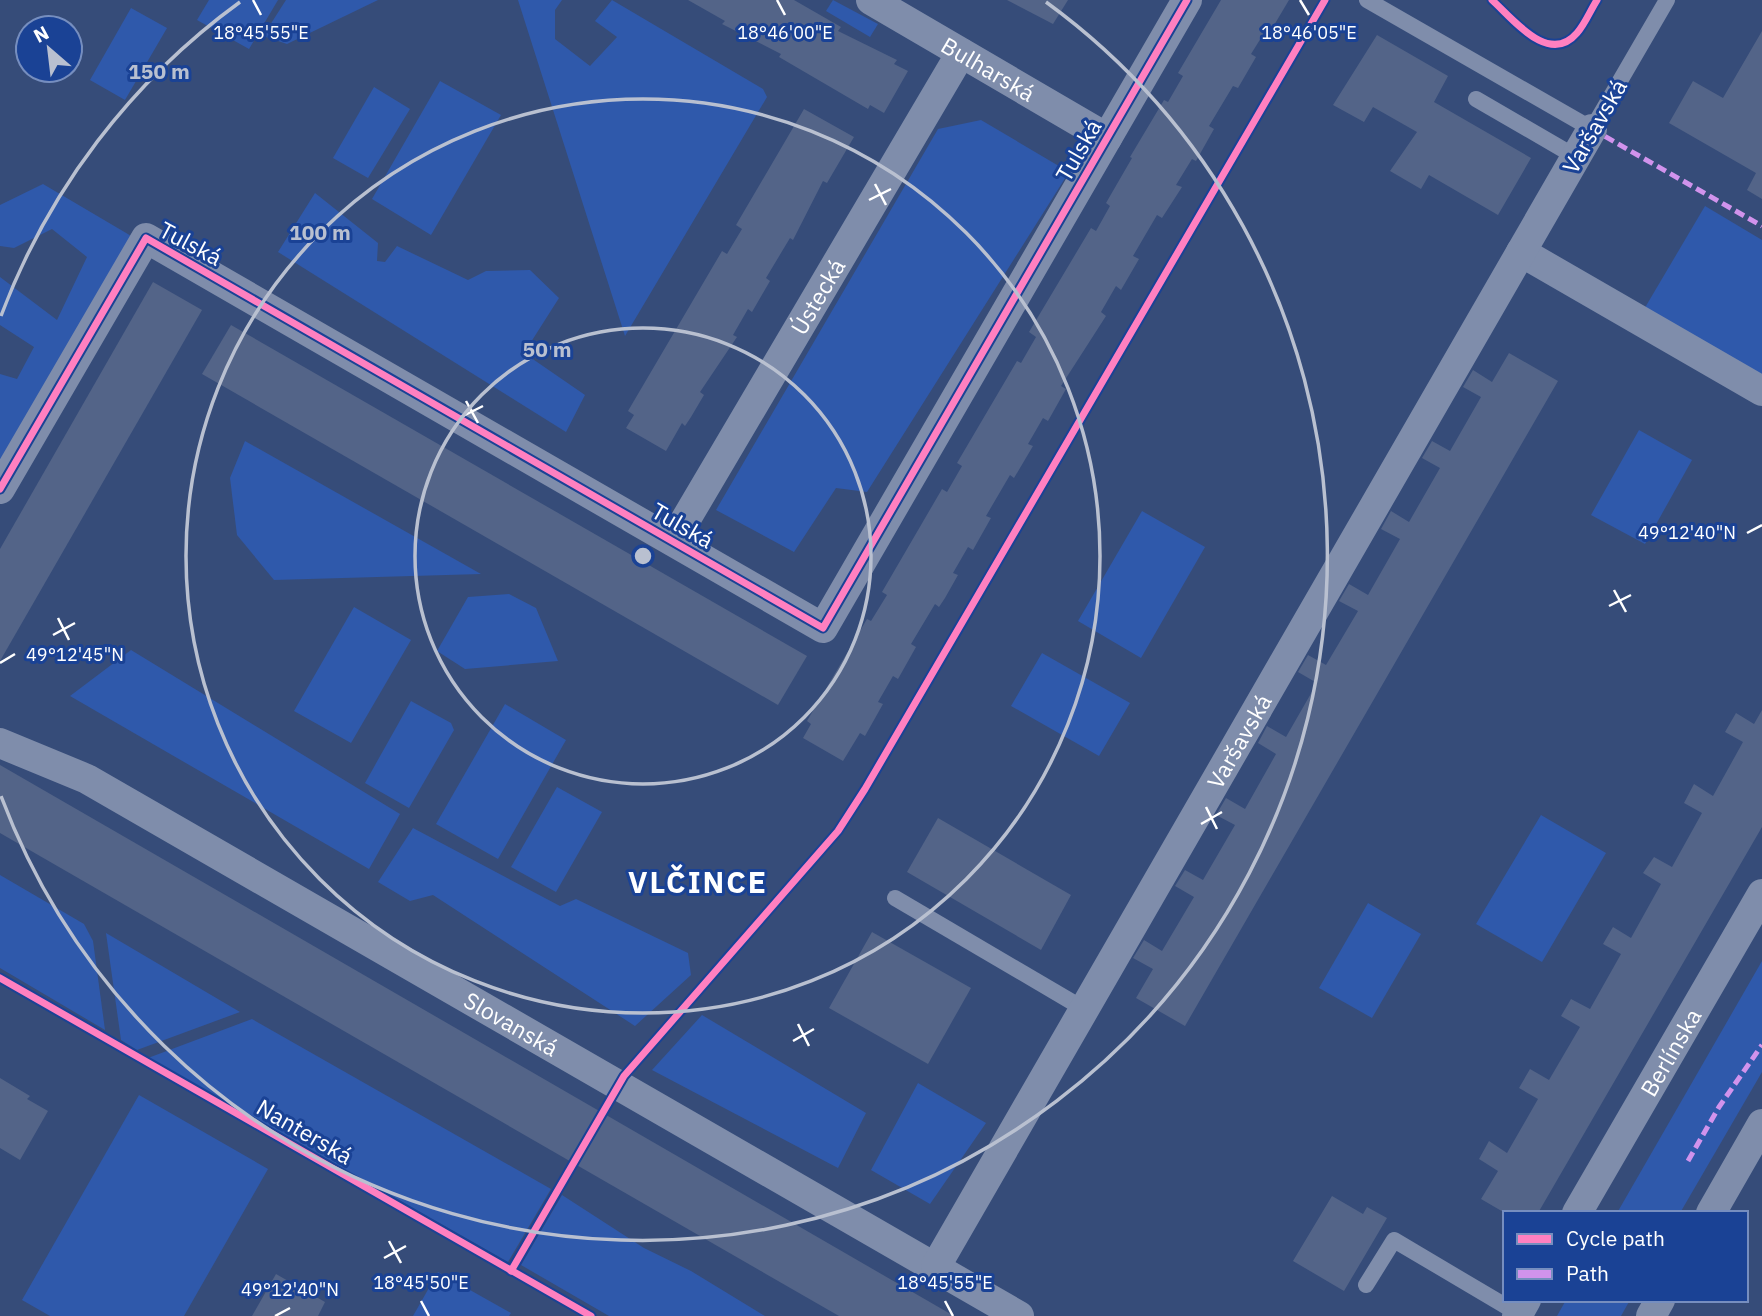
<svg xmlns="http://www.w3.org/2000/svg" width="1762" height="1316" font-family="'IBM Plex Sans',sans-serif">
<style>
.green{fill:#2f59ab}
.building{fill:#536488}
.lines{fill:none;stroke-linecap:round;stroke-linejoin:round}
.lane{stroke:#7f8dab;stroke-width:16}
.street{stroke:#7f8dab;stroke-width:30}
.quiet{stroke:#d193ec;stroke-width:5;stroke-dasharray:10 5;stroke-linecap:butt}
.cycleway-casing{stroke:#1a4295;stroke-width:11}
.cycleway{stroke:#ff80c0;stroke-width:7}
.ticks{fill:none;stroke:#fff;stroke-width:2.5}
.ring{fill:none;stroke:#b9c0d0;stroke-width:3.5}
.labels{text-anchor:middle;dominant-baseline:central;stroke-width:6;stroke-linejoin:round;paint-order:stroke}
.street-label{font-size:23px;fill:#fff;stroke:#1a4295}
.district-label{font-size:30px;font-weight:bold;letter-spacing:2px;fill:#fff;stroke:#1a4295}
.ticks-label{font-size:18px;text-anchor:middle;fill:#fff;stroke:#1a4295;stroke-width:6;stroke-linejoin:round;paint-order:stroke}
.centre{fill:#b9c0d0;stroke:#1a4295;stroke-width:3.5}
.ring-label{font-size:21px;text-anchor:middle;font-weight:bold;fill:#b9c0d0;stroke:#1a4295;stroke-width:6;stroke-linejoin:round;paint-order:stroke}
</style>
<rect width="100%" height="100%" fill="#364c79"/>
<g class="green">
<path d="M209,0H278L249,49L197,20Z"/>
<path d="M286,0H378L287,44L263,36Z"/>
<path d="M518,0H562L555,10V39L590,66L617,37L595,21L612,0L763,89L767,97L625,336Z"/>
<path d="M833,0L878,24L870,37L826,11Z"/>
<path d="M131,8L167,28L125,100L90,80Z"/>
<path d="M440,81L501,115L431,235L372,199Z"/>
<path d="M374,87L410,109L368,178L333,158Z"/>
<path d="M981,120L1069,172L867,492L836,488L794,552L716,510L938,129Z"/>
<path d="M43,184L138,240L0,472V374L17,379L34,347L0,325V277L57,320L87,257L52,229L14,248L0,246V205Z"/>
<path d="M315,193L378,243L377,261L385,262L397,246L468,280L486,271L530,270L559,298L524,353L585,395L566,432L278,252Z"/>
<path d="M1705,206L1762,240V379L1643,311Z"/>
<path d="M1639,430L1692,460L1645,544L1591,515Z"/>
<path d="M245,441L481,574L274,580L237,535L230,478Z"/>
<path d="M1142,511L1205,547L1141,658L1078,621Z"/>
<path d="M509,594L536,608L558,661L465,669L437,651L468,597Z"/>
<path d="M354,607L411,640L351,743L294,711Z"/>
<path d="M131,650L400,814L369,869L70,696Z"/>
<path d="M1042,653L1130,703L1099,756L1011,706Z"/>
<path d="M411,701L451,723L454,730L409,808L365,783Z"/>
<path d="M505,704L566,740L498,859L436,824Z"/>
<path d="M557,787L602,812L556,892L511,867Z"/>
<path d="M1541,815L1606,853L1542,962L1476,924Z"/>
<path d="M413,828L560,906L576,899L688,953L691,975L635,1026L433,895L410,901L378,882Z"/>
<path d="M0,875L84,924L93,941L105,1030L0,968Z"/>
<path d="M1368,903L1421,934L1372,1018L1319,988Z"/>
<path d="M106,933L240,1012L137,1050L121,1040Z"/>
<path d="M1762,961V1072L1680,1213H1617Z"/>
<path d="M702,1015L866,1113L838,1168L652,1070Z"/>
<path d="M252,1019L551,1189L508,1262L148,1058Z"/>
<path d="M918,1083L986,1123L930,1204L871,1170Z"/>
<path d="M139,1095L268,1169L184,1316H50L22,1300Z"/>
<path d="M562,1195L644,1248L691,1271L765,1316H609L521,1265Z"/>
<path d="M438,1272L511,1313L509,1316H413Z"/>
<path d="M1566,1300H1630L1621,1316H1557Z"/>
</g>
<g class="building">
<path d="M688,0H794L841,27L838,31L897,60L894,64L908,71L884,113L870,105L868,109L779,57L781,54L722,24L725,21Z"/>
<path d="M1007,0H1068L1053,24Z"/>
<path d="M1221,0H1289L1270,32L1266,30L1251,54L1256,57L1238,88L1233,86L1209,126L1214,129L1196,161L1192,159L1176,185L1182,187L1162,218L1157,215L1133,256L1139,259L1121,290L1116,286L1101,312L1106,316L1061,386L1066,389L1048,421L1043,418L1028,444L1033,446L1014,478L1010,475L986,516L991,518L978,541L973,550L968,547L953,573L958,575L945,598L939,607L935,604L911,644L916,647L898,679L893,676L878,702L883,704L865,736L860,733L843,761L803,738L811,724L807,721L867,619L871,621L887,595L882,592L942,489L947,492L962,466L957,463L1017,361L1021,363L1036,337L1029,332L1091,228L1096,231L1110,206L1106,203L1132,158L1130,157L1164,100L1168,102L1183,76L1178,73Z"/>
<path d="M1762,31V199L1747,190L1756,173L1669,123L1693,81L1723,98Z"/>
<path d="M1377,35L1448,76L1434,102L1531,158L1498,215L1429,175L1421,189L1390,171L1417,132L1373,107L1364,122L1333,105Z"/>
<path d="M804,109L854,137L827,183L823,181L793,240L790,238L766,278L770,281L752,312L748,309L733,335L737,337L700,392L704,395L691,417L685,426L682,423L666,451L626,428L634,415L628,411L722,251L727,254L742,229L736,225Z"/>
<path d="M153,282L202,310L0,661V549Z"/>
<path d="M231,325L807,656L778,705L202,374Z"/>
<path d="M1509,353L1558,381L1185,1026L1136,998L1153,969L1133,958L1144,940L1162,951L1194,897L1175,886L1185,870L1203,880L1235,825L1216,815L1226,798L1245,809L1276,754L1258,743L1267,726L1286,737L1317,683L1298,672L1308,655L1326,665L1358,611L1339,601L1349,584L1368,595L1400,539L1381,529L1391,511L1409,522L1440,468L1422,458L1432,441L1450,451L1481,397L1463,387L1473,370L1492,382Z"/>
<path d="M1762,710V827L1538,1213H1505L1481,1199L1498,1171L1479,1159L1489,1141L1507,1153L1538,1099L1519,1088L1530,1069L1549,1080L1580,1027L1561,1016L1571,999L1590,1009L1621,954L1603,944L1613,927L1631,938L1661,884L1643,873L1654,857L1672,867L1702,813L1684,803L1694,784L1713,796L1743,742L1725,732L1736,713L1754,724Z"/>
<path d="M0,765L466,1034L954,1316H839L0,833Z"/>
<path d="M938,818L1071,895L1041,950L907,872Z"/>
<path d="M872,932L971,988L928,1064L829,1008Z"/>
<path d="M0,1078L30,1096L27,1099L48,1111L20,1160L0,1148Z"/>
<path d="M1332,1196L1363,1214L1367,1207L1387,1218L1344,1291L1293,1261Z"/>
<path d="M276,1274L325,1302L318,1316H252Z"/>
</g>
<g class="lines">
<g class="lane">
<path d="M1367,0L1592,129L1667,0"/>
<path d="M1476,99L1576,157"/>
<path d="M895,898L1084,1009"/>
<path d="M1366,1285L1394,1240L1519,1314"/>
</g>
<g class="street">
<path id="s1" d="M871,0L1107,138"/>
<path d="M1521,252L1762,391"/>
<path d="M0,489L146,238L823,628L1187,0"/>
<path id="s2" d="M673,541L961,53"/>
<path id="s3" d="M0,743L87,779L1019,1316"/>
<path id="s4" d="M1577,1213L1762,894"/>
<path d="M1711,1213L1762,1124"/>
<path id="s5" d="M936,1266L1592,129"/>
<path d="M1517,1316L1526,1300"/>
<path d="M1651,1316L1660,1300"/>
</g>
<g class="quiet">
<path d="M1592,129L1762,226"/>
<path d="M1688,1161L1719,1107L1762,1045"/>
</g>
<defs>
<g id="cycleway">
<path d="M1492,0C1513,19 1549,66 1577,33C1585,24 1590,11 1597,0"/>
<path d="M0,489L146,238L823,628L1187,0"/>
<path d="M0,978L591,1316"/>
<path d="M511,1271L624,1076L838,831L865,789L1325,0"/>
</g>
</defs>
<use href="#cycleway" class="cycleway-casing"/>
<use href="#cycleway" class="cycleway"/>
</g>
<path class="ticks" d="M253,0L261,15M777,0L785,15M1300,0L1309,15M875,184L886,205M869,200L891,189M466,401L478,423M461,417L483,406M1747,533L1762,525M1614,590L1626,612M1609,606L1631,595M58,618L69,640M53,635L75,623M0,663L15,654M1206,807L1217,829M1201,824L1222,812M798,1024L809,1046M793,1041L814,1029M389,1241L401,1263M384,1258L406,1246M421,1301L429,1316M945,1301L953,1316M275,1316L290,1308"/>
<g class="ring">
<circle cx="643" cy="556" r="228"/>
<circle cx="643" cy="556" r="457"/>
<path d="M1 316A685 685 0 0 1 240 2M1046 2A685 685 0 1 1 1 796"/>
</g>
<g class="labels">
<g class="street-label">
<text stroke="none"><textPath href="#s1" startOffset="136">Bulharská</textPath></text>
<text transform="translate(1594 126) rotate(-60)">Varšavská</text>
<text transform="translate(1078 150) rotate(-60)">Tulská</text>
<text transform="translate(191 243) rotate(28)">Tulská</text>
<text stroke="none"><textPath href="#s2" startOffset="284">Ústecká</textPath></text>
<text transform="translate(683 525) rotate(30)">Tulská</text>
<text stroke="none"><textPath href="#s5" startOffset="606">Varšavská</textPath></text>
<text stroke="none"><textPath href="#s3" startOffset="584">Slovanská</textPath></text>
<text stroke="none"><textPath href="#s4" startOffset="186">Berlínska</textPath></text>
<text transform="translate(305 1131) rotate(30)">Nanterská</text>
</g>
<g class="district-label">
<text x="698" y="881">VLČINCE</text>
</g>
</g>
<g class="ticks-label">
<text x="261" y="39">18°45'55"E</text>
<text x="785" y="39">18°46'00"E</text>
<text x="1309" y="39">18°46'05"E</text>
<text x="1687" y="539">49°12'40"N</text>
<text x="75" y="661">49°12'45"N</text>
<text x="421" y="1289">18°45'50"E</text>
<text x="945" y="1289">18°45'55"E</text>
<text x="290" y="1296">49°12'40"N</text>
</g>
<circle cx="643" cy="556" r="10" class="centre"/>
<g class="ring-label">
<text x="159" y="79">150 m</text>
<text x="320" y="240">100 m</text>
<text x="547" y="357">50 m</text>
</g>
<rect x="1503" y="1211" width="245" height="91" fill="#1a4295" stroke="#768ebf" stroke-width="2"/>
<rect x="1517" y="1234" width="35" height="10" fill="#ff80c0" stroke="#768ebf" stroke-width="2"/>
<text x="1566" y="1246" font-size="21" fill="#ffffff">Cycle path</text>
<rect x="1517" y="1269" width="35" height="10" fill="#d193ec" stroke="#768ebf" stroke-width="2"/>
<text x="1566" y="1281" font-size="21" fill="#ffffff">Path</text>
<g transform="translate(49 49) rotate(332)"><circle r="33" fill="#1a4295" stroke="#768ebf" stroke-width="2"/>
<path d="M0-5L12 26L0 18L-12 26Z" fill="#b9c0d0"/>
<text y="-10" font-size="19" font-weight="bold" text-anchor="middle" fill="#ffffff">N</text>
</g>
</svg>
